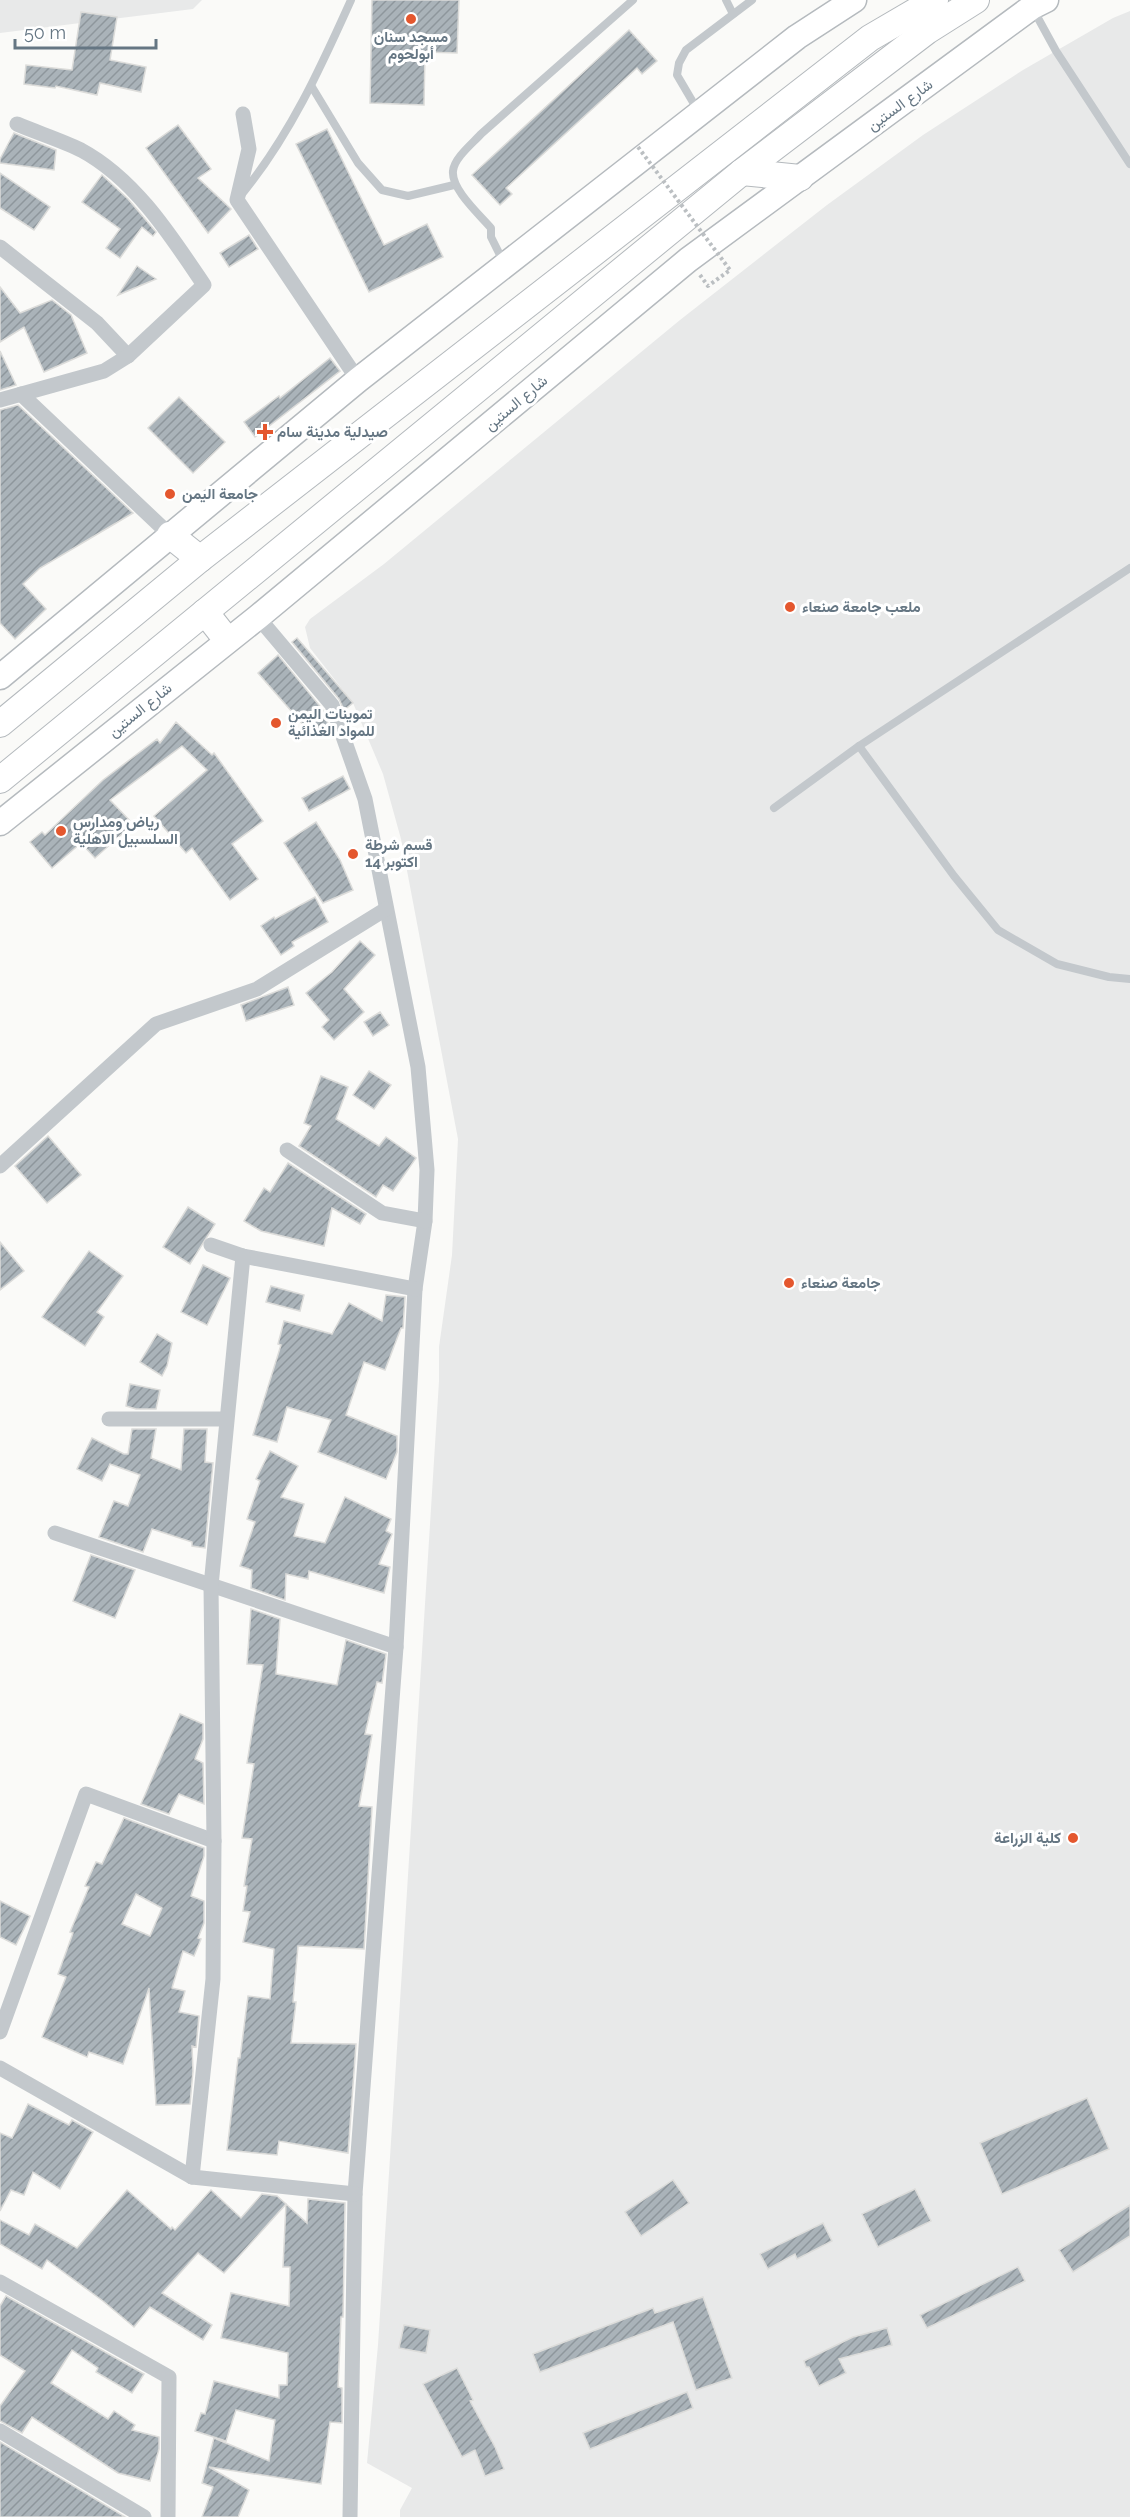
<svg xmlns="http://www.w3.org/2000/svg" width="1130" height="2517" font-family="Raleway,Vazirmatn,sans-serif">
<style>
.built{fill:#e8e9e9}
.building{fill:url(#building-hatch);stroke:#dcdcda;stroke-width:1.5;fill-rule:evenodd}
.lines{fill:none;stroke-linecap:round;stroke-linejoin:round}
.primary-casing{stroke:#b5babe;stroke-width:27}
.trunk-casing{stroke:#b4b9bd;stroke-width:28}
.path{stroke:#bbbfc2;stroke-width:4;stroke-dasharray:3 3;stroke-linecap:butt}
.service{stroke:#c3c8cc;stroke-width:8}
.minor{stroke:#c3c8cc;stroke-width:15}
.primary{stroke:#fff;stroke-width:24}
.trunk{stroke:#fff;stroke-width:26}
.path-bridge{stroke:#bbbfc2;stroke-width:4;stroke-dasharray:3 3;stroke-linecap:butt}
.poi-dot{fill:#e4572e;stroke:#fff;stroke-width:2}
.labels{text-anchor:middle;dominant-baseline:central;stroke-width:6;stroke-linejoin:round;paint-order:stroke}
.poi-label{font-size:15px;font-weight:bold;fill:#657683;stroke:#fff;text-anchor:start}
.street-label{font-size:15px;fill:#657683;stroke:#fff}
</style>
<defs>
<pattern id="building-hatch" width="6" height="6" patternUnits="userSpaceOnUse" patternTransform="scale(1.5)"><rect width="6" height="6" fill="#aab3b9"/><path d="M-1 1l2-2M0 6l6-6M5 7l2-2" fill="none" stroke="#8e969c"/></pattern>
</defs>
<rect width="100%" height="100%" fill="#fafaf8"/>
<g class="built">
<path d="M0,0H202L193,9L0,33Z"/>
<path d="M1130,11V2517H400V2510L412,2488L367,2463L378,2345L405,1923L439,1381V1347L452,1255L458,1139L401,839L383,774L353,703L310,648L305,627L310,619L384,564L680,320L827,205L923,135L1023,70L1113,18Z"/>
</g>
<g class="building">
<path d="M372,0H459L457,53L425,52L424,105L370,103Z"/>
<path d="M81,12L117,17L110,60L146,67L141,92L100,83L97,95L56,86L55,88L24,84L26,65L72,70Z"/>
<path d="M629,30L657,61L642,74L637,68L506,188L512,194L500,205L472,175Z"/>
<path d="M178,125L211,169L198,178L231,209L208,233L146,148Z"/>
<path d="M327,129L384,245L427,224L443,257L369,292L296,144Z"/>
<path d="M14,133L56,150L54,170L0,163V159Z"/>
<path d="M0,173L50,207L34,230L0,208Z"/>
<path d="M102,175L128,199L156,232L153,236L142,227L120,258L106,248L120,229L82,202Z"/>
<path d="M249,235L258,249L229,267L220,253Z"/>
<path d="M137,266L156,279L118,295Z"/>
<path d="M0,287L20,313L52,300L71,315L87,353L44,372L24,327L0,342Z"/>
<path d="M0,351L16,385L0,390Z"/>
<path d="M330,358L340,371L255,437L244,422L279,396L280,398Z"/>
<path d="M179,397L225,442L193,473L148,428Z"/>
<path d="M18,405L133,513L40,568L23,584L46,609L15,639L0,623V410Z"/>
<path d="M297,638L353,703L344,710L339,699L292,642Z"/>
<path d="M278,655L323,710L328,724L314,737L258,673Z"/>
<path d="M176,722L212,755L214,753L263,821L232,844L258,879L230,900L192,848L186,853L154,816L207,770L182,746L110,800L133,824L95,858L81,843L52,868L30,842L42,832L45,835L103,780L157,739L160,743Z"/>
<path d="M343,776L350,789L309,811L302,798Z"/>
<path d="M316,822L340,860L353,890L323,903L284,843Z"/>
<path d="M315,897L328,922L292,942L294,946L281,955L261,926L274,917L275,919Z"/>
<path d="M360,941L375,955L344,989L364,1012L334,1040L322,1027L329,1020L306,993L332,972Z"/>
<path d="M288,987L294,1005L246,1021L241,1005Z"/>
<path d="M380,1012L389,1025L373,1036L364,1022Z"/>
<path d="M369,1071L391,1085L374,1109L353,1095Z"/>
<path d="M321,1076L348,1087L336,1119L379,1146L386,1137L416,1158L393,1191L383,1185L376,1197L299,1146L311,1126L304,1123Z"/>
<path d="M48,1136L81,1175L47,1203L15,1166Z"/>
<path d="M288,1163L366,1214L360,1224L332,1208L324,1246L261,1231L244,1221L264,1188L270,1192Z"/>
<path d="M188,1207L215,1224L190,1264L163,1247Z"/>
<path d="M0,1242L24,1271L0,1290Z"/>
<path d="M89,1251L123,1276L97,1312L104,1317L85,1346L42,1317Z"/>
<path d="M203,1265L230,1278L207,1325L181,1312Z"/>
<path d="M271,1286L304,1295L300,1311L266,1302Z"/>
<path d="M386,1295L405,1297L403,1328H401L385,1370L364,1362L346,1415L397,1436V1452L386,1479L318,1452L331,1420L287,1407L277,1442L253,1435L281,1345L278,1344L284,1321L332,1334L349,1303L382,1321Z"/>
<path d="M157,1334L172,1343L167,1366L162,1376L140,1362Z"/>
<path d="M130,1384L160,1390L156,1409H136L126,1406Z"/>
<path d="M132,1429H156L151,1458L181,1470L184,1429H207L205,1462L213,1463L205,1548L192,1546V1542L152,1529L143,1552L99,1537L114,1501L128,1506L140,1475L110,1464L102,1481L77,1469L92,1438L124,1454H128Z"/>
<path d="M270,1451L298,1466L281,1497L304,1504L294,1536L325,1543L345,1497L391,1519L386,1531L392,1534L379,1564L390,1567L384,1593L309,1571L308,1579L286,1574L285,1600L251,1588L252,1570L240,1566L255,1522L247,1519L260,1481L256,1479Z"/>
<path d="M91,1555L135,1570L115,1618L73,1601Z"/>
<path d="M251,1609L280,1619L276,1674L337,1685L346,1640L386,1654L382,1683L377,1682L365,1734L372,1735L359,1806L372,1807L364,1949L298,1946L293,2002H296L291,2043L356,2044L348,2153L279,2141L277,2155L227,2150L238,2058H240L248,1996L270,1999L274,1949L243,1942L250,1912L243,1911L247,1886H244L252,1839L242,1838L254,1764L247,1763L263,1665L247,1664Z"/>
<path d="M180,1714L203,1724V1739L195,1759L203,1763L204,1804L179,1794L169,1814L141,1804Z"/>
<path d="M124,1818L204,1848V1856L191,1896L204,1901V1923L198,1938L201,1939L194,1956L183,1951L172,1988L185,1991L179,2012L199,2016L196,2047L192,2046L193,2071L190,2104L156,2105L149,1988L123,2064L89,2052L87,2057L42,2037L66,1977L58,1974L73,1933L70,1932L89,1887L85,1886L96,1862L102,1864ZM136,1894L162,1908L150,1936L122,1924Z"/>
<path d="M0,1901L30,1916L16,1945L0,1937Z"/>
<path d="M1087,2098L1109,2149L1002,2194L980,2143Z"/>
<path d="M28,2104L69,2125L72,2120L93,2132L60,2189L33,2172L24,2195L11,2190L0,2211V2133L12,2138Z"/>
<path d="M673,2180L689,2203L641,2236L625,2212Z"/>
<path d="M915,2189L931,2221L878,2247L862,2214Z"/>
<path d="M127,2190L171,2229L172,2227L175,2230L211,2190L241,2218L262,2194L277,2196L286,2204L224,2273L198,2253L162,2293L212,2325L203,2340L150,2307L134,2327L103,2301L47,2260L42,2269L0,2244V2220L29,2235L35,2224L77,2248Z"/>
<path d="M308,2199L345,2203L343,2317H341L338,2387L342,2388V2423L330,2422L321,2484L209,2467L249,2490L238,2517H202L213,2487L202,2483L214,2438L269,2461L275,2420L236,2410L226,2441L195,2431L201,2413L205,2414L214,2381L279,2398V2385H287L288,2353L221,2338L231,2293L289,2306L290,2267H283L286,2204L307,2223Z"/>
<path d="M1130,2205V2236L1073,2272L1059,2250Z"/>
<path d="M823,2223L832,2241L797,2259L795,2254L768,2269L760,2254Z"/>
<path d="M1018,2267L1025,2281L927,2328L920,2315Z"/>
<path d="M6,2296L144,2374L132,2393L96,2372L98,2368L72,2350L51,2383L108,2419L114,2411L135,2425L132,2430L159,2437V2449L150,2481L118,2473L32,2417L22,2433L0,2421V2406L25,2371L0,2355V2306Z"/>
<path d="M703,2297L732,2378L696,2390L673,2322L540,2372L533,2354L653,2308L655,2313Z"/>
<path d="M404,2325L430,2330L426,2353L399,2348Z"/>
<path d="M887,2328L892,2345L839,2359L846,2373L819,2386L809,2367H806L804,2361L806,2360L853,2337Z"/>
<path d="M457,2368L473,2400L470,2401L495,2447L504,2469L485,2476L475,2450L462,2457L423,2384Z"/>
<path d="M687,2392L693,2408L590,2449L583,2433Z"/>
<path d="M0,2442L125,2517H0Z"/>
</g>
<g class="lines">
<defs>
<g id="primary">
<path d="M0,677L358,380L797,37L854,0"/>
<path d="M0,823L258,617L688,260L1032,7L1046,0"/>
</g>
<g id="trunk">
<path d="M742,172L800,178"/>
<path d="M170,535L200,559"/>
<path d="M205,612L227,640"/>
<path d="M0,724L200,559L870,38L935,0"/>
<path d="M0,780L742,172L927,31L976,0"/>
</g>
</defs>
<use href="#primary" class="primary-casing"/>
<use href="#trunk" class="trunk-casing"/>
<path class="path" d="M700,275L708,286L730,270"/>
<g class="service">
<path d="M726,0L733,14"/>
<path d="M1033,9L1056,51L1130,164"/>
<path d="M312,87L358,163L382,190L408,196L454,185"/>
<path d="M697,109L677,75L679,63L686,50L752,0"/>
<path d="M242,194C290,135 320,69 351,0"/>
<path d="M503,261L491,237V228C479,214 451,189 453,171C454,158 473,143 481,134L633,0"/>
<path d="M859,746L954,876L998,930L1057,964L1109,977L1130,979"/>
<path d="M774,808L859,746L1130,568"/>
</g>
<g class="minor">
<path d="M243,114L249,149L237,200L358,380"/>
<path d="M0,247L97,323L128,356"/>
<path d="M21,394L170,535"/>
<path d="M0,400L104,371L128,356L204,285C171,236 135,179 81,150C61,140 38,133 17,124"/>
<path d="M258,617L332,705L365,799L418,1067L427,1170L425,1221L415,1289L396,1647L355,2194L350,2517"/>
<path d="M287,1150L382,1213L425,1221"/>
<path d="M0,1166L156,1024L257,989L386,909"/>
<path d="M211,1245L243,1256L415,1289"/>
<path d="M109,1419H226"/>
<path d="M55,1533L396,1647"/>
<path d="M0,2032L86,1794L214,1841"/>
<path d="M0,2068L192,2177L355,2194"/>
<path d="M192,2177L213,1979L214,1841L211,1586L243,1256"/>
<path d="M0,2282L169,2377L168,2517"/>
<path d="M0,2431L144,2517"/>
</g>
<use href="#primary" class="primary"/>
<use href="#trunk" class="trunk"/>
<path class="path-bridge" d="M638,147L730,270"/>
</g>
<g class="poi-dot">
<circle cx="411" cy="19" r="6"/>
<path d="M262 423h6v6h6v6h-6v6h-6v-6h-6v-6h6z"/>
<circle cx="170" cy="494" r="6"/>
<circle cx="790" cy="607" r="6"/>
<circle cx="276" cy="723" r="6"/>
<circle cx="61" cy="831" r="6"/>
<circle cx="353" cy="854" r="6"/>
<circle cx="789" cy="1283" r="6"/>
<circle cx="1073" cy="1838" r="6"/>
</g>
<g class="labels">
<g class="poi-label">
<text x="411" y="37" text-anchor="middle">مسجد سنان<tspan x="411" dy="17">أبولحوم</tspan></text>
<text x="277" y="432">صيدلية مدينة سام</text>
<text x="182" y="494">جامعة اليمن</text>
<text x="802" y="607">ملعب جامعة صنعاء</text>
<text x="288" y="714">تموينات اليمن<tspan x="288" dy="17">للمواد الغذائية</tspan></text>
<text x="73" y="822">رياض ومدارس<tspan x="73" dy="17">السلسبيل الاهلية</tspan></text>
<text x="365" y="845">قسم شرطة<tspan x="365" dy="17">14 اكتوبر</tspan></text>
<text x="801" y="1283">جامعة صنعاء</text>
<text x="1061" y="1838" text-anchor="end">كلية الزراعة</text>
</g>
<g class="street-label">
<text transform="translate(900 105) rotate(-36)">شارع الستين</text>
<text transform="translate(516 403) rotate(-40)">شارع الستين</text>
<text transform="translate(140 710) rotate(-39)">شارع الستين</text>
</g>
</g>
<path d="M15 39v9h141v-9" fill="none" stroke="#657683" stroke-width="3"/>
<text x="24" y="39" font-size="18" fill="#657683" stroke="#ffffff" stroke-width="4.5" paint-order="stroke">50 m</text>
</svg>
